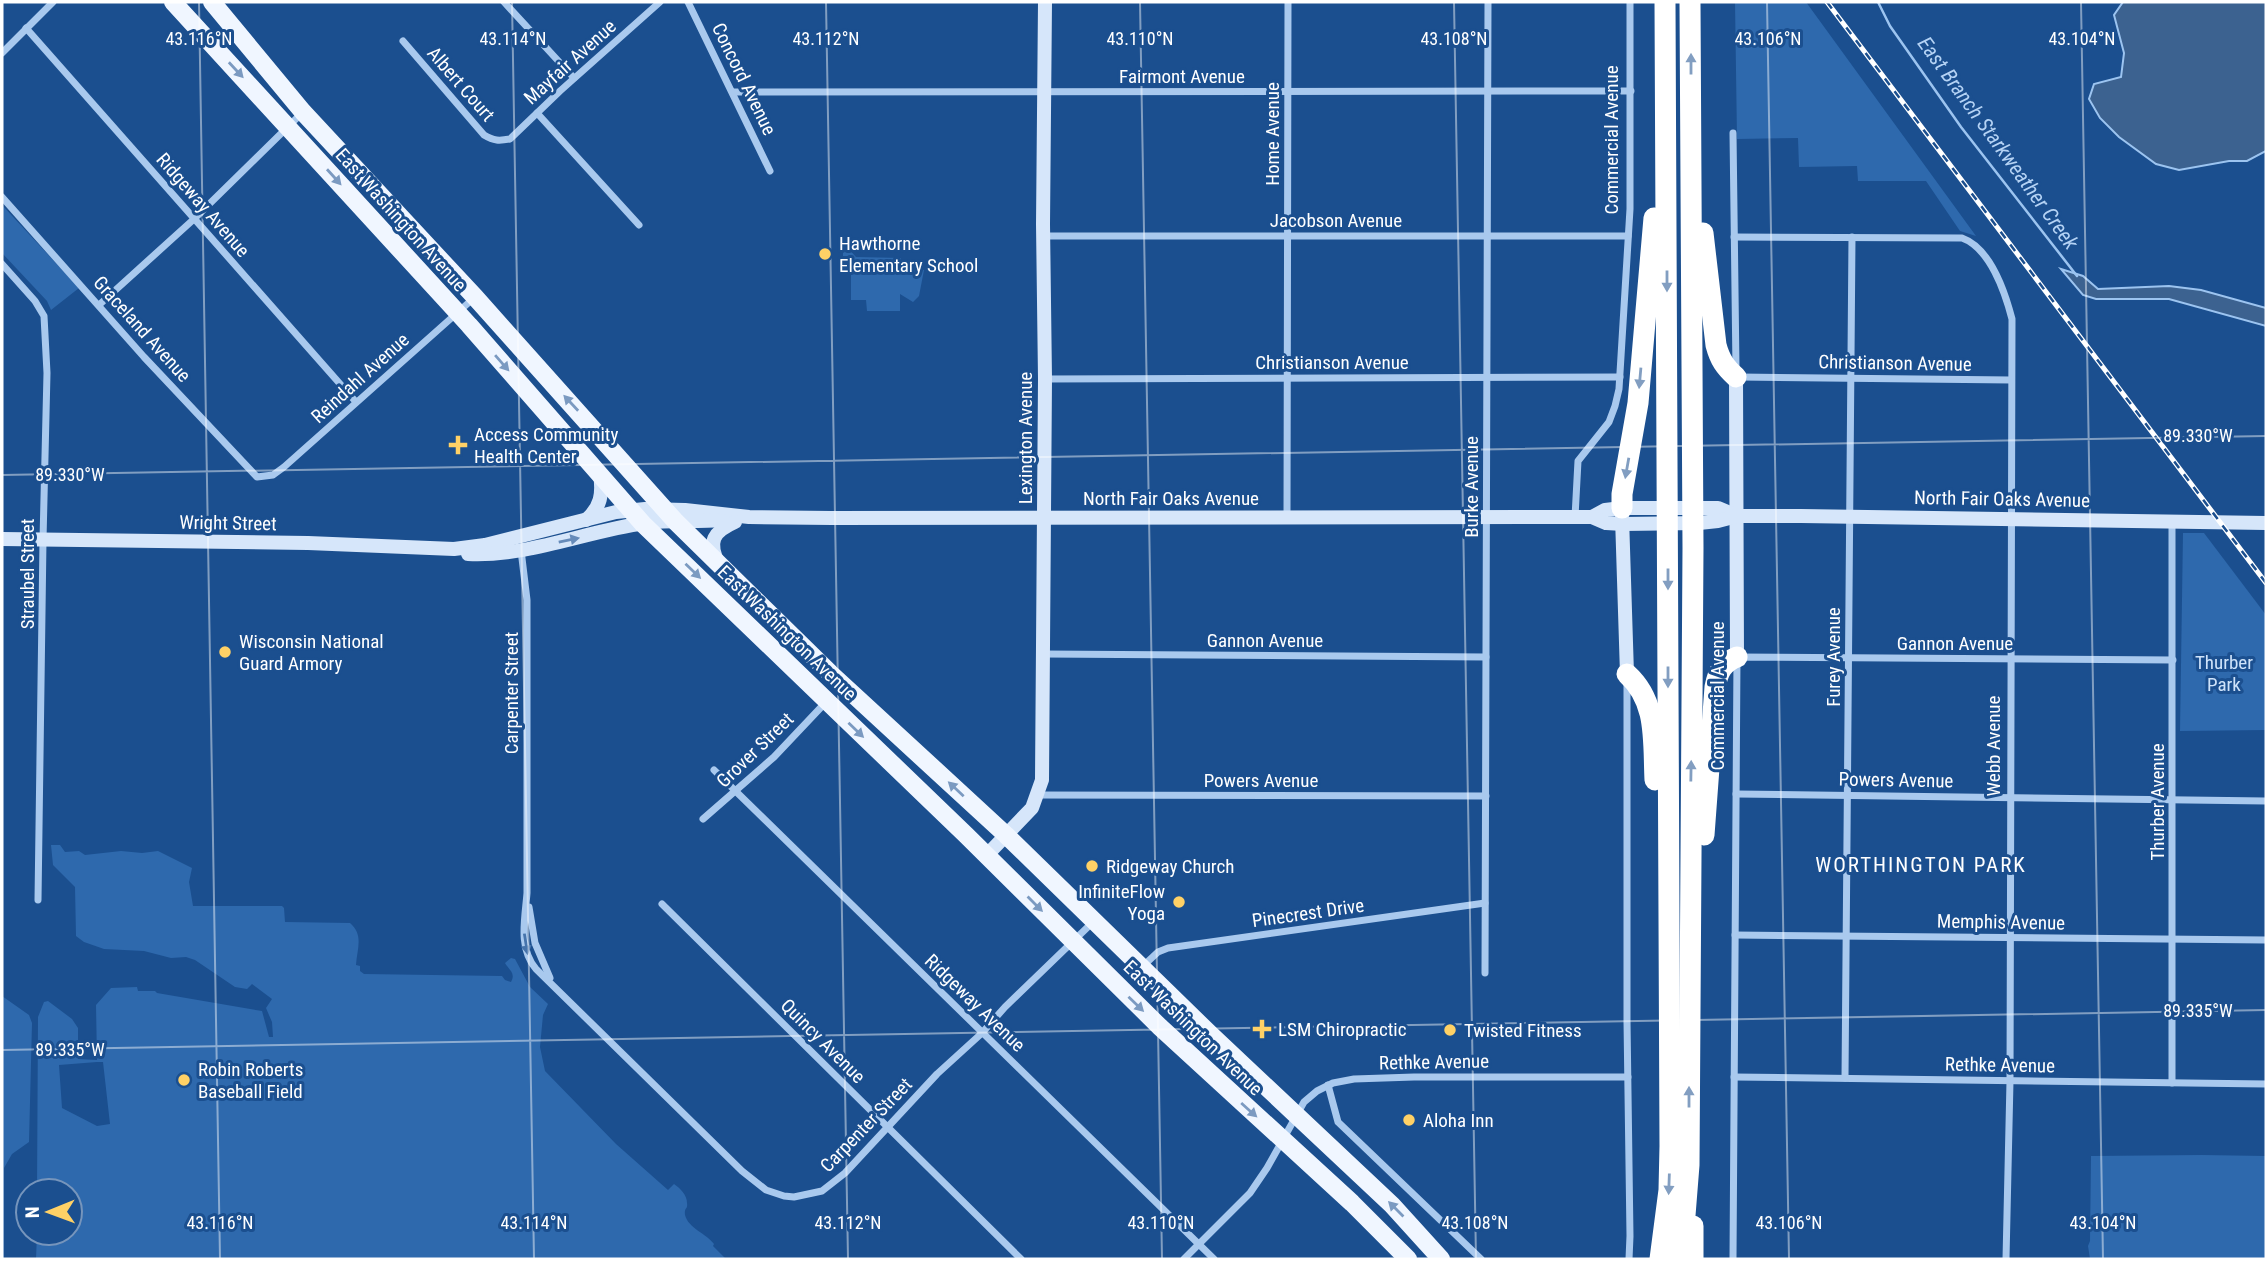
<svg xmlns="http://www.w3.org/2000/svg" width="2268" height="1261" font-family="'Roboto Condensed',sans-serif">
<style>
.green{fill:#2e69ad;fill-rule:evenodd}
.water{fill:#3c6290;stroke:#9cc4f0;stroke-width:2}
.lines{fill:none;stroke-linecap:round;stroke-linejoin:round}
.stream{stroke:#9cc4f0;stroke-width:2.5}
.street{stroke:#a9c9ee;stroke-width:7}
.secondary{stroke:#d6e6fa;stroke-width:14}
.primary{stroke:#f0f6ff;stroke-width:18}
.highway{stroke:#fff;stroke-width:21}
.rail-casing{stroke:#fff;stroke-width:5}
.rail{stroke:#1b4f8f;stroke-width:2.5;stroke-dasharray:8;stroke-linecap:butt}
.oneway{fill:#829ec1}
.oneway2{fill:#7b9ac1}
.oneway3{fill:#668bba}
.oneway4{fill:#4674ac}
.ticks{fill:none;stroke:#fff;stroke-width:2;stroke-opacity:0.45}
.poi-dot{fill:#ffd166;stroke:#1b4f8f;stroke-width:2.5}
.labels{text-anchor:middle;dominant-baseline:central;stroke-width:6;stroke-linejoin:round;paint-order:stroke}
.street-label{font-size:19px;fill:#fff;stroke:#1b4f8f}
.poi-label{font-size:19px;fill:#fff;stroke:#1b4f8f;text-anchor:start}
.park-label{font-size:19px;fill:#cfe3fa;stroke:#1b4f8f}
.water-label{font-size:21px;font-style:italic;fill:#b5d3f5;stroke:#1b4f8f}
.neighbourhood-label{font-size:21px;letter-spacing:2px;fill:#fff;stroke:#1b4f8f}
.ticks-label{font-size:18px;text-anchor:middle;fill:#fff;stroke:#1b4f8f;stroke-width:6;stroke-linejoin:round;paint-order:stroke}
</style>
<rect width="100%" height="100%" fill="#1b4f8f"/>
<g class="green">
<path d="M1735,2H1806L1976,236L1960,231L1926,181H1858L1857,166L1799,167L1798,138L1737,139Z"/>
<path d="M2,205L79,288L51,310L47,301L2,253Z"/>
<path d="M843,237L847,247L856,257L901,258V267L911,266L924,270L919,296L913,302L900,294V311H867L866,300H851V271H843Z"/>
<path d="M2183,533H2204L2266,615V730L2180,731Z"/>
<path d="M51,845H60L65,852L79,851L85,855L121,851L142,853L158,851L192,868L189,882L193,906H282L284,908L285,922L350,923C364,935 357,949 356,965L360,966V971L364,974L502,976L505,980L511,982C516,973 509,970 505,963L511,958L515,959L530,987L548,1004L543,1015L540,1047L545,1071L616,1144L668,1190L674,1184C680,1188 687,1195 687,1203C688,1210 684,1207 685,1215C688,1228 707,1234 714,1244L713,1246L726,1259H36L37,1233H70V1191H37L38,1017L44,1002L48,1001L72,1019L78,1028V1059L97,1060L96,1005L111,988L137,987L138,991H155L157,993L262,1011L269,1037H273L272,1022L266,1008L272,999L252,984L247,989L235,987L195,960L186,957L171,958L144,951L104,949L84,942L76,936L75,887L53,865ZM97,1062H103L110,1124L97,1126L62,1108L59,1065Z"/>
<path d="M2,996L29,1015L32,1023L29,1142L12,1154L4,1168V1259H2Z"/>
<path d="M2202,1155L2266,1156V1259H2090L2088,1246L2090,1241L2091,1156Z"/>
</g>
<g class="water">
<path d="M2123,2H2266V151L2247,161H2229L2179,170L2156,164L2119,137L2100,118L2089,99L2094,84L2121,77L2124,53L2114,15Z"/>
<path d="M2061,269L2083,276L2098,289L2169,286L2201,290L2266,308V326L2169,299H2096L2083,295Z"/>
</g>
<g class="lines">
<path class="stream" d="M1878,2L1890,26L1961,127L2077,276"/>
<g class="street">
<path d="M504,2L574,78"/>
<path d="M688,2L770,171"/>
<path d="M26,28L356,402"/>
<path d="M403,41L484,135C494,141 499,141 510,139L560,91L660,2"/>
<path d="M2,53L53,2"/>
<path d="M733,92L1631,91"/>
<path d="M537,113L639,225"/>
<path d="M1733,133L1736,369"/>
<path d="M2,197L144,357L257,477L273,475L284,467L475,297"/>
<path d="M1043,236H1628"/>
<path d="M1734,237L1962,238C1990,248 2005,292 2012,319L2010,1081L2006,1259"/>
<path d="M2,264L35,301L44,316L47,373L43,540L38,900"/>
<path d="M99,305L194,219L303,112"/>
<path d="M1739,377L2011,380"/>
<path d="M1045,379L1620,377"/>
<path d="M1287,517L1288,2"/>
<path d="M1575,517L1578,461L1609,422L1615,406L1619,389L1630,209V2"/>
<path d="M521,550L527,600V893C525,919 518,948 536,969L742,1171L766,1190L784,1196L794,1197L822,1191L845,1173L937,1074L982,1033L1005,1007L1093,922"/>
<path d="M1043,654L1486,657"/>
<path d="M1627,683V1021L1630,1236L1629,1259"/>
<path d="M714,770L1214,1259"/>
<path d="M1736,794L2266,801"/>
<path d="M1037,795L1486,796"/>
<path d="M703,819L774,757L826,702"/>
<path d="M662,904L1021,1259"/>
<path d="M529,907L535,943L550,978"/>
<path d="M1735,935L2266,940"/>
<path d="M1142,967L1158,952L1168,948L1485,903"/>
<path d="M1485,973L1488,2"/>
<path d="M1734,1077L2266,1084"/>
<path d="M1845,1078L1852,237"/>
<path d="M2172,1083V521"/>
<path d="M1328,1085L1338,1122L1481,1259"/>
<path d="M1184,1259L1250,1193L1267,1168L1304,1102L1317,1091L1333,1083L1354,1079L1414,1077H1628"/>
<path d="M1733,1259L1737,657L2173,660"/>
</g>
<g class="secondary">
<path d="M1736,377L1737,657"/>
<path d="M1592,517L1605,510L1622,508H1718L1737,516"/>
<path d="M1622,517L1627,674"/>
<path d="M586,520C601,507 603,494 600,474"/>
<path d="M2,539L308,543L454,549L485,545L616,512L645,509L685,510L749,517L832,518L1592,517L1606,523L1623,524L1699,523L1718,521L1737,516H1801L2266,523"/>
<path d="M468,554C528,557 586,531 645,523C670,520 696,522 721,520"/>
<path d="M718,563C708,541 713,532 735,522"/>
<path d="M987,855L1032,808L1042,780L1045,379L1043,224L1045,2"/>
</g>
<g class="primary">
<path d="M173,2L469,325L643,524L966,835L1160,1027L1352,1203L1408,1259"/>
<path d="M212,2L303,112L475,297L676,522L830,673L1006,835L1210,1034L1392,1205L1441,1259"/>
</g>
<g class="highway">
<path d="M1703,233L1716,345C1720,360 1725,367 1736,377"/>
<path d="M1622,508V494L1638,403L1654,218"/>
<path d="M1627,674C1658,702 1653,741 1655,780"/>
<path d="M1704,835L1715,687C1718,672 1722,663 1737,657"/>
<path d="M1693,1226V1259"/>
<path d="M1660,1259L1669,1190L1670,1146L1665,2"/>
<path d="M1678,1259L1684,1228L1689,1165L1693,548L1690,2"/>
</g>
<defs>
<path id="rail" d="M1827,2L2266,583"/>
</defs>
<use href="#rail" class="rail-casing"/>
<use href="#rail" class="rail"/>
</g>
<defs><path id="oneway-solid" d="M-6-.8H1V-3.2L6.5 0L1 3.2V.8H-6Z" transform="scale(1.75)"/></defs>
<g class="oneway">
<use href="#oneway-solid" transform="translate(1691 64) rotate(-90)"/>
<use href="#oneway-solid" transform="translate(1667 281) rotate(90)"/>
<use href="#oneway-solid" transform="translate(1640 378) rotate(95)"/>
<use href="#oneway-solid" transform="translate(1627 468) rotate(100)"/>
<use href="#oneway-solid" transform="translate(1668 579) rotate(90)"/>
<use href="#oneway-solid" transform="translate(1668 677) rotate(90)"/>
<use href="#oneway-solid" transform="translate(1691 771) rotate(-89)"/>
<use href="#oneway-solid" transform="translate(1689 1097) rotate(-90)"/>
<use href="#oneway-solid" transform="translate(1669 1184) rotate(92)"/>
</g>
<g class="oneway2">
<use href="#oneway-solid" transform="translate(236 70) rotate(47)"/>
<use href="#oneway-solid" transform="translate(334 177) rotate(48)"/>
<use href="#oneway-solid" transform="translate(502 363) rotate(49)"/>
<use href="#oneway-solid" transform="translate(571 403) rotate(-133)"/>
<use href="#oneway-solid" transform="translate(693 571) rotate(44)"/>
<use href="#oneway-solid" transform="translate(856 730) rotate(44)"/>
<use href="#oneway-solid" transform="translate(956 789) rotate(-137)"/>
<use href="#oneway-solid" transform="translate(1035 904) rotate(45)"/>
<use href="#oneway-solid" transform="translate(1136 1004) rotate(44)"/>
<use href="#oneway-solid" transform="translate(1249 1110) rotate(42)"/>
<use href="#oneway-solid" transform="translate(1396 1209) rotate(-135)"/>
</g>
<use class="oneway3" href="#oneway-solid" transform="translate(569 540) rotate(-12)"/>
<use class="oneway4" href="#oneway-solid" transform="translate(526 944) rotate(81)"/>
<path class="ticks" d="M199,2L220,1259M512,2L534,1259M826,2L848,1259M1140,2L1162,1259M1454,2L1476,1259M1767,2L1789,1259M2081,2L2103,1259M2,475L2266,436M2,1050L2266,1010"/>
<g class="poi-dot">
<circle cx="825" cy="254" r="7"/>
<path d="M454.5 434.5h7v7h7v7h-7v7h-7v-7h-7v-7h7z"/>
<circle cx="225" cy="652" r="7"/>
<circle cx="1092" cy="866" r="7"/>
<circle cx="1179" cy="902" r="7"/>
<path d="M1258.5 1018.5h7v7h7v7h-7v7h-7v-7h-7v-7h7z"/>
<circle cx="1450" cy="1030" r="7"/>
<circle cx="184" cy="1080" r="7"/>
<circle cx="1409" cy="1120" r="7"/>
</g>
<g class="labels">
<g class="street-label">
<text transform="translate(570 62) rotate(-42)">Mayfair Avenue</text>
<text x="1182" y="76">Fairmont Avenue</text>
<text transform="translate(744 79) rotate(64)">Concord Avenue</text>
<text transform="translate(461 84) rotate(49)">Albert Court</text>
<text transform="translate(1272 134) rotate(-90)">Home Avenue</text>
<text transform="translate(1611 140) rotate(-90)">Commercial Avenue</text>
<text transform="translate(203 205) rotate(49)">Ridgeway Avenue</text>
<text transform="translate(401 220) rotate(48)">East Washington Avenue</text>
<text x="1336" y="220">Jacobson Avenue</text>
<text transform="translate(142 329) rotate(48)">Graceland Avenue</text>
<text x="1332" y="362">Christianson Avenue</text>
<text transform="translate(1895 363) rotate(1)">Christianson Avenue</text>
<text transform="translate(360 378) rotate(-42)">Reindahl Avenue</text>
<text transform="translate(1025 438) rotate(-90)">Lexington Avenue</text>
<text transform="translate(1471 487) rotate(-90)">Burke Avenue</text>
<text x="1171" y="498">North Fair Oaks Avenue</text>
<text transform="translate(2002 499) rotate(1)">North Fair Oaks Avenue</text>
<text transform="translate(228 523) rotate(1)">Wright Street</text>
<text transform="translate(27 574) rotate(-90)">Straubel Street</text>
<text transform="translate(787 633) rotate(44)">East Washington Avenue</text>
<text x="1265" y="640">Gannon Avenue</text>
<text x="1955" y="643">Gannon Avenue</text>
<text transform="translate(1833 657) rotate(-90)">Furey Avenue</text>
<text transform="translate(511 693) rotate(-90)">Carpenter Street</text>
<text transform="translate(1717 696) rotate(-90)">Commercial Avenue</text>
<text transform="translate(1993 746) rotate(-90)">Webb Avenue</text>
<text transform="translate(755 750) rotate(-44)">Grover Street</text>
<text x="1261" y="780">Powers Avenue</text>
<text transform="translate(1896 780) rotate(1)">Powers Avenue</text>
<text transform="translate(2157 802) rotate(-90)">Thurber Avenue</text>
<text transform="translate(1308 913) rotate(-8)">Pinecrest Drive</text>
<text transform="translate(2001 922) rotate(1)">Memphis Avenue</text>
<text transform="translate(975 1003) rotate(44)">Ridgeway Avenue</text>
<text transform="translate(1193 1028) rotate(44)">East Washington Avenue</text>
<text transform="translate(823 1041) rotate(45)">Quincy Avenue</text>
<text transform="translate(1434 1062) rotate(-1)">Rethke Avenue</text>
<text transform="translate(2000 1065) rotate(1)">Rethke Avenue</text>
<text transform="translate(866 1125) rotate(-46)">Carpenter Street</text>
</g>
<g class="poi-label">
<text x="839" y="243">Hawthorne<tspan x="839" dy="22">Elementary School</tspan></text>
<text x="474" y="434">Access Community<tspan x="474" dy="22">Health Center</tspan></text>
<text x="239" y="641">Wisconsin National<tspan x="239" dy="22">Guard Armory</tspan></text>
<text x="1106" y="866">Ridgeway Church</text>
<text x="1165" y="891" text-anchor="end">InfiniteFlow<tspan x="1165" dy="22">Yoga</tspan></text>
<text x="1278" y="1029">LSM Chiropractic</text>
<text x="1464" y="1030">Twisted Fitness</text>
<text x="198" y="1069">Robin Roberts<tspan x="198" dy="22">Baseball Field</tspan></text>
<text x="1423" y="1120">Aloha Inn</text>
</g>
<g class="park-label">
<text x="2224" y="662">Thurber<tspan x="2224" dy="22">Park</tspan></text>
</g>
<g class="water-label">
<text transform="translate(1998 143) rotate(54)">East Branch Starkweather Creek</text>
</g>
<g class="neighbourhood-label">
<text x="1921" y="865">WORTHINGTON PARK</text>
</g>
</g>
<g class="ticks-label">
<text x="199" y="45">43.116°N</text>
<text x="513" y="45">43.114°N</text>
<text x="826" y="45">43.112°N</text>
<text x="1140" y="45">43.110°N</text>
<text x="1454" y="45">43.108°N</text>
<text x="1768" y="45">43.106°N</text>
<text x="2082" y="45">43.104°N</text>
<text x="2198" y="442">89.330°W</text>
<text x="70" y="481">89.330°W</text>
<text x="2198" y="1017">89.335°W</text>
<text x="70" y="1056">89.335°W</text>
<text x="220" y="1229">43.116°N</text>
<text x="534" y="1229">43.114°N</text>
<text x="848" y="1229">43.112°N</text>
<text x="1161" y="1229">43.110°N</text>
<text x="1475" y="1229">43.108°N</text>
<text x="1789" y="1229">43.106°N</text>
<text x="2103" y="1229">43.104°N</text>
</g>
<rect width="2268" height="1261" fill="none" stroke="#ffffff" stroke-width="7"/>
<g transform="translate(49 1212) rotate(269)"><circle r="33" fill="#1b4f8f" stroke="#7695bc" stroke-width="2"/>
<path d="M0-5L12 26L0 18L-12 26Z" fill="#ffd166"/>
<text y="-10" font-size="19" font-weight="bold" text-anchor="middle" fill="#ffffff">N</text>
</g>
</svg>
